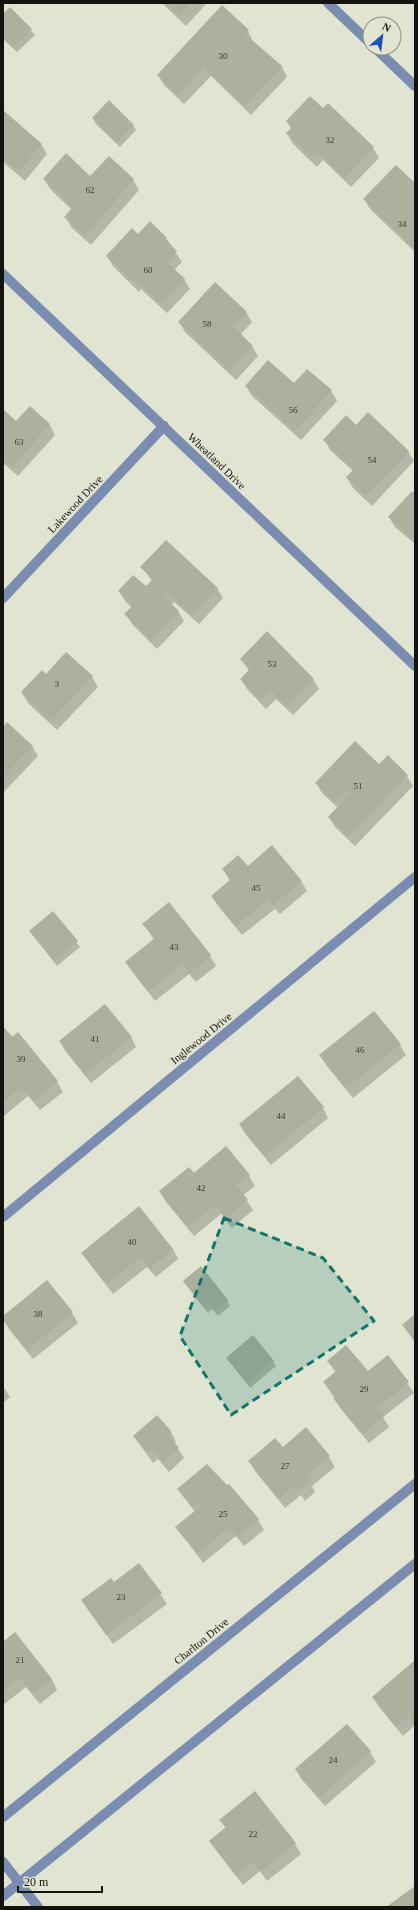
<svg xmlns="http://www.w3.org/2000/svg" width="418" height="1910" font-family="Georgia,serif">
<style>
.shadow{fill:#0003}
.building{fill:#acb09d}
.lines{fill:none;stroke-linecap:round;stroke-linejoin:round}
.street{stroke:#7a8db0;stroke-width:10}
.marked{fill:#0f766e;fill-opacity:0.2;stroke:#0f766e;stroke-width:3;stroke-dasharray:8 5;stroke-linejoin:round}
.labels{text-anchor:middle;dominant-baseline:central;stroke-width:4;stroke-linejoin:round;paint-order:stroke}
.number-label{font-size:9px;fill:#393b31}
.street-label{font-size:11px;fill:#13140d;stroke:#e1e4d1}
</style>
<rect width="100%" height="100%" fill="#e1e4d1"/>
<g class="shadow">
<path d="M162,3H207L186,26Z"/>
<path d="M10,8L35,35L17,52L3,39V16Z"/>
<path d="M248,31L253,42L282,67L287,77L251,115L211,76L184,104L164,85L158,75Z"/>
<path d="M323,110L373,148L379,158L351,187L323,160L317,167L293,144L287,134L291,129L287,122Z"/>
<path d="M3,111L41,144L47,154L25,181L3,162Z"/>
<path d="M93,118L133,125L136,130L120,147L96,124Z"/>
<path d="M90,178L133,180L139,190L91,245L71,227L66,217L72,210L50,189L44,179Z"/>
<path d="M415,185V252L370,209L364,199Z"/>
<path d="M138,235L166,238L182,262L174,270L184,279L190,289L167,313L141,289L139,292L113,266L107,256Z"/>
<path d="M246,312L252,322L240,335L252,346L258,356L236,380L185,332L179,322Z"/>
<path d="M246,386L331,391L337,401L301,440L252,396Z"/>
<path d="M30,407L50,425L55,435L18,476L3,463V410L16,422Z"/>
<path d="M356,426L408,451L414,461L372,506L353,488L347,478L353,471L330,450L325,440Z"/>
<path d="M415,495V544L395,527L389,517Z"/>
<path d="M142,567L217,588L223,598L199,624L174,602L171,605L178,611L184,621L157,649L132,624L126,614L132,608L125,601L119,591L146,588L152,581Z"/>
<path d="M241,659L313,679L319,689L293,715L276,699L266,709L247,689L241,679L249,671Z"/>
<path d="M46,675L92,677L98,687L57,730L28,703L22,693Z"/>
<path d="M3,728L32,746L38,756L3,793Z"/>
<path d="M388,757L407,776L413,786L355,846L335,827L329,817L338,808L322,793L316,783L379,766Z"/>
<path d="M248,867L301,881L307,891L280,914L275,909L242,935L218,906L212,896L230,881L223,869Z"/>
<path d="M168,904L210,956L216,966L196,982L189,974L155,1001L126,962L154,940L144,924Z"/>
<path d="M53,913L80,947L57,966L30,931Z"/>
<path d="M3,1027L57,1082L63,1092L40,1110L28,1096L3,1117Z"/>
<path d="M131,1037L136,1047L91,1083L66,1052L60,1042Z"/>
<path d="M400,1045L406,1055L353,1098L326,1065L321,1055Z"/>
<path d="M323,1108L328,1118L271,1165L246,1135L240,1125Z"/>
<path d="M193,1174L249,1176L255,1186L243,1195L253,1210L232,1228L221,1214L194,1236L166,1202L160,1192Z"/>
<path d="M139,1208L173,1249L178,1259L156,1277L147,1267L113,1294L89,1263L83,1253Z"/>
<path d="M47,1281L72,1313L78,1323L33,1359L8,1328L3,1317Z"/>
<path d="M184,1281L227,1300L230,1306L218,1316L212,1309L208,1313Z"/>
<path d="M415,1315V1343L403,1325Z"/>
<path d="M388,1356L414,1393L383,1417L389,1427L369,1443L340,1408L325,1383L336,1373L328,1361L367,1372Z"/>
<path d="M227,1358L273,1361L276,1366L250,1388Z"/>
<path d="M3,1386L10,1397L3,1403Z"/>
<path d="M157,1416L171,1432L176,1442L175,1444L184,1458L169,1472L158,1459L153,1463L134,1436Z"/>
<path d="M306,1429L329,1457L335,1467L312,1486L315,1492L305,1501L301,1495L285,1508L255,1471L249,1461L283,1448Z"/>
<path d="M229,1485L258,1520L264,1530L244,1546L236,1536L203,1563L177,1527L195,1512L178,1489L227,1487Z"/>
<path d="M139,1564L167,1604L113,1644L82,1600L113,1583Z"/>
<path d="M15,1634L52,1680L57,1690L40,1704L26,1687L3,1705V1644Z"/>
<path d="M415,1662V1727L414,1726L403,1736L379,1707L373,1697Z"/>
<path d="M347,1725L370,1752L376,1762L325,1806L302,1780L296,1770Z"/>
<path d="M255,1793L295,1844L301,1854L267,1881L260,1871L243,1885L210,1841L226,1829L221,1820Z"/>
</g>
<g class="building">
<path d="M166,3H192L180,16Z"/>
<path d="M222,5L249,30L245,34L282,66L245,106L204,67L178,95L157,75Z"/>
<path d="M10,7L32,29L13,48L3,38V14Z"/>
<path d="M310,96L323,108L328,103L374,147L345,178L317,151L311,157L286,133L292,127L286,121Z"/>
<path d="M109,100L134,125L117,142L92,118Z"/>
<path d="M3,110L42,144L19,171L3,158Z"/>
<path d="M66,153L90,176L109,156L134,179L85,236L64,217L73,207L43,179Z"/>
<path d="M396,165L415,183V249L363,199Z"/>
<path d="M150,221L167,238L165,239L177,251L167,262L185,279L161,304L135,280L133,282L106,256L132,228L138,234Z"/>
<path d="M215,282L247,312L233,326L253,346L230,370L178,322Z"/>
<path d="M268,360L294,383L307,369L332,390L295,431L245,386Z"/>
<path d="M30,406L50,424L12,467L3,459V409L16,421Z"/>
<path d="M368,412L409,451L366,496L346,477L354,469L323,440L346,415L356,425Z"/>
<path d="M412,491L415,494V539L411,535L409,536L388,517Z"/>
<path d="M166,540L218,588L192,615L168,593L164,597L179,611L151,640L124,614L133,605L118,591L133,575L146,586L153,579L140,567Z"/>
<path d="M267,631L314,679L287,706L270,690L260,699L240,679L250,669L240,659Z"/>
<path d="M66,652L93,676L51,721L21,692L42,670L46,674Z"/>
<path d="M7,722L33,746L3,777V727Z"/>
<path d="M355,741L379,764L388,755L408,775L348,837L328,817L351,793L347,789L335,802L315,783Z"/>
<path d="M272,845L302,881L273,905L268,899L236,926L211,896L231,879L222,869L238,855L248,866Z"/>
<path d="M169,902L211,955L190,973L182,964L148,992L125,962L155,938L142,924Z"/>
<path d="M53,911L78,941L54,961L29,931Z"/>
<path d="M105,1004L132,1037L85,1074L59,1041Z"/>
<path d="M374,1011L401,1044L346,1088L319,1055Z"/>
<path d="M3,1026L12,1037L18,1032L58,1081L34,1101L22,1087L3,1102Z"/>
<path d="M298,1076L324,1107L265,1156L239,1124Z"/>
<path d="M226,1146L250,1175L236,1185L248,1200L225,1218L215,1205L188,1227L159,1191L189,1167L194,1173Z"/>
<path d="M139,1206L173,1249L150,1268L141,1257L107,1284L81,1253Z"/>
<path d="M201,1266L228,1300L214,1311L208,1304L204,1308L183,1281Z"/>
<path d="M47,1280L73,1312L27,1350L3,1320V1316Z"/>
<path d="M415,1314V1341L402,1325Z"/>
<path d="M253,1335L274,1361L247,1383L226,1358Z"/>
<path d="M346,1345L368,1371L388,1355L409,1382L377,1408L384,1416L362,1434L333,1398L335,1396L323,1382L336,1371L327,1361Z"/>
<path d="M157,1415L171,1431L168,1435L179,1448L163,1462L152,1449L147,1453L133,1436Z"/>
<path d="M306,1427L330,1456L306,1476L310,1481L298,1491L294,1486L279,1499L248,1461L275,1438L283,1447Z"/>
<path d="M207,1464L227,1485L229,1484L259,1519L237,1537L230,1527L197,1554L175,1527L202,1505L200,1503L193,1508L177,1489Z"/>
<path d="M139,1563L162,1593L106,1635L81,1600L111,1578L114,1582Z"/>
<path d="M15,1632L52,1679L33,1694L19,1677L3,1691V1642Z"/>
<path d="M415,1660V1726L408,1717L396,1726L372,1697Z"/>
<path d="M347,1724L371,1751L319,1797L295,1769Z"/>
<path d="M255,1791L296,1843L261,1871L253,1862L236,1876L209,1841L226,1827L219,1820Z"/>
<path d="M415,1886V1907H386Z"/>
</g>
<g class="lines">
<g class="street">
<path d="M328,3L370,43"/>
<path d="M375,48L415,86"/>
<path d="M3,274L415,666"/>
<path d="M3,598L164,426"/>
<path d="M3,1217L415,877"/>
<path d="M3,1817L415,1484"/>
<path d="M3,1862L38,1907"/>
<path d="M3,1896L415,1564"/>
</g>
</g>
<path class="marked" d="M224,1218L323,1258L374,1321L231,1415L180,1336Z"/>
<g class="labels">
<g class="number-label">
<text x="223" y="56">30</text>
<text x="330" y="140">32</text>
<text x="90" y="190">62</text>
<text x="402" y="224">34</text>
<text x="148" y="270">60</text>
<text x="207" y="324">58</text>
<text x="293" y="410">56</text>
<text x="19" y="442">63</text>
<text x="372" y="460">54</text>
<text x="272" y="664">53</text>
<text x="57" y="684">3</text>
<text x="358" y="786">51</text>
<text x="256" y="888">45</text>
<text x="174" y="947">43</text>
<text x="95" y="1039">41</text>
<text x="360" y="1050">46</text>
<text x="21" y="1059">39</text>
<text x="281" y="1116">44</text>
<text x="201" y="1188">42</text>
<text x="132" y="1242">40</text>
<text x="38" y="1314">38</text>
<text x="364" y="1389">29</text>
<text x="285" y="1466">27</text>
<text x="223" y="1514">25</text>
<text x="121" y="1597">23</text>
<text x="20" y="1660">21</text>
<text x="333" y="1760">24</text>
<text x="253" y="1834">22</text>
</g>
<g class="street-label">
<text transform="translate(217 461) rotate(44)">Wheatland Drive</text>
<text transform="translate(75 504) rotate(-47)">Lakewood Drive</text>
<text transform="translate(201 1038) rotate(-39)">Inglewood Drive</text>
<text transform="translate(201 1641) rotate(-39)">Charlton Drive</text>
</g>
</g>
<rect width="418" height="1910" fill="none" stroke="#13140d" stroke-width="8"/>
<g transform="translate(382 36) rotate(28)"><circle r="19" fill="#e1e4d1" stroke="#8f9183"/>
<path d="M0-3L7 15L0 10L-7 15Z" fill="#204fbd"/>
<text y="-6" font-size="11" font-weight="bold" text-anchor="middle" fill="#13140d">N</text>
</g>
<path d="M18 1886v6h84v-6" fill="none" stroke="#13140d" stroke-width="2"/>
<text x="24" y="1886" font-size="12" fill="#13140d" stroke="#e1e4d1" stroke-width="3" paint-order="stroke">20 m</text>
</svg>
